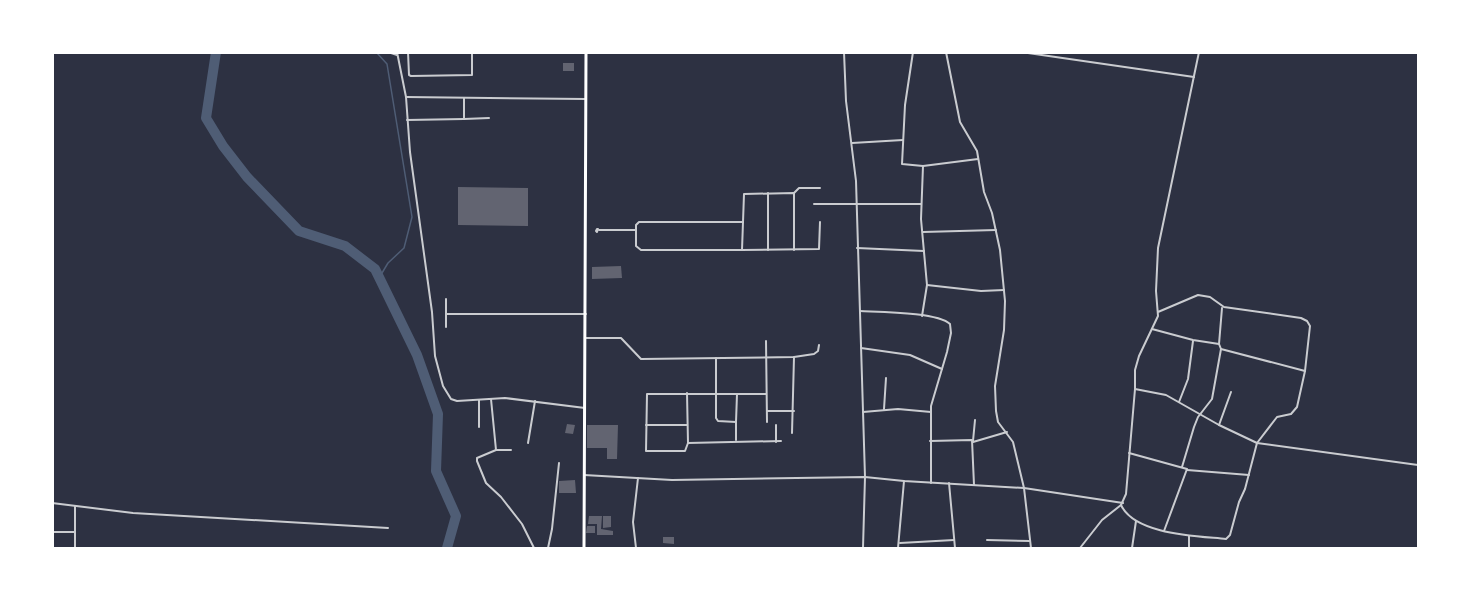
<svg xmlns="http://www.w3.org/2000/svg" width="1471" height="601" font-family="'PT Sans Narrow',sans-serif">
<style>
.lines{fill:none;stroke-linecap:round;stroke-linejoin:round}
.stream{stroke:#4f5d75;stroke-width:1.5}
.river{stroke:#4f5d75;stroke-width:10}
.building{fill:#626471}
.minor{stroke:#caccd0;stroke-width:2}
.secondary{stroke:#fff;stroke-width:3}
</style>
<rect width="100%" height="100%" fill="#2d3142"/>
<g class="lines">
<path class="stream" d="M361,52L377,53L387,64L412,217L404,248L388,263L379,278"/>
<path class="river" d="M216,52L206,118L223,146L247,177L299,231L345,246L375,269L417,355L438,414L436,471L456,516L447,548"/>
</g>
<g class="building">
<rect x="563" y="63" width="11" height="8"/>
<path d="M458,187L528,188V226L458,225Z"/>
<path d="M621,266L622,278L592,279V267Z"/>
<path d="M567,424L575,425L573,434L565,433Z"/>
<path d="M587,425H618L617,459H607V448H587Z"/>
<path d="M575,480L576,493H559V481Z"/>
<path d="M589,516H602L601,529L613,531V535H597V524H588Z"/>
<path d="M603,516H611V527L603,528Z"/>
<path d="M587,526H595V533H586Z"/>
<path d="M663,537H674V544L663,543Z"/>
</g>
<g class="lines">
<g class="minor">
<path d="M388,52L397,55"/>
<path d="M397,52L406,97L410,152L432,312L435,356L443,386L451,399L457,401L505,398L585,408"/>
<path d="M408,52L409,75L411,76L472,75V52"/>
<path d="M844,52L846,101L856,181L865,477L863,548"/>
<path d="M913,52L905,105L902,164L923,166L921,219L927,285L922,316"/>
<path d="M946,52L960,122L977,151L984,192L992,213L1000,250L1005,301L1004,330L995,386L996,411L998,422L1013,442L1024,488L1031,548"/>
<path d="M1021,52L1194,77"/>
<path d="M406,97L586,99"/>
<path d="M464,98V119L489,118"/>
<path d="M407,120L464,119"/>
<path d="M852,143L903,140"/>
<path d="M923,166L978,159"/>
<path d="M794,193L799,188H820"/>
<path d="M814,204H921"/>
<path d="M742,222H639L636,225V246L641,250H742L744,194L794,193V250"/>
<path d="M597,229H598L597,232L596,231Z"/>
<path d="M599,230H636"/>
<path d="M923,232L996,230"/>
<path d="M857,248L924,251"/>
<path d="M742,250L819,249L820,222"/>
<path d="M768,250V193"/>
<path d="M927,285L981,291L1004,290"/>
<path d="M446,299V327"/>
<path d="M860,311C879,312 938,312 950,324L951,333L947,352L931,406V483"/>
<path d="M1158,312L1198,295L1210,297L1224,307L1301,318L1307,321L1310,326L1305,371L1297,407L1291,414L1277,417L1257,443L1245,489L1239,502L1230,535L1226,539C1198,536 1135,535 1121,505L1126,494L1135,389V370L1139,356L1158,316L1156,291L1158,248L1199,52"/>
<path d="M446,314H586"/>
<path d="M1152,329L1193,340L1219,344"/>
<path d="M586,338H621L641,359L794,357L814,354L818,351L819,345"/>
<path d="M766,341L767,422"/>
<path d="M861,348L910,355L942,369"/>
<path d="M1221,349L1305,371"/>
<path d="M716,358V418L718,421L736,422L737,394"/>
<path d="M1135,389L1166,395L1219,425L1257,443L1418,465"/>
<path d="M687,393L688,443"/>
<path d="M766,394H647L646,451H685L688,443L781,441"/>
<path d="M491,399L496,450"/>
<path d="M479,400V427"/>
<path d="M1179,402L1188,379L1193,341"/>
<path d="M884,409L886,378"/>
<path d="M767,411H794"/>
<path d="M863,412L898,409L931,412"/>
<path d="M736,422V440"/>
<path d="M646,425H687"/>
<path d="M1219,425L1231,392"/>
<path d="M792,433L794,357"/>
<path d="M930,441L972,440L974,485"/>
<path d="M973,441L975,420"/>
<path d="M776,442V425"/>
<path d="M973,442L1007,432"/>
<path d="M528,443L535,401"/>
<path d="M511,450H496L477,458V461L486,483L501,497L522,524L534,548"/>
<path d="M1129,453L1187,469L1164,531"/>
<path d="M1182,467L1194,427L1198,417L1212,399L1221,349L1219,344L1222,308"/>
<path d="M1187,470L1249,475"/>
<path d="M584,475L672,480L865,477L904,481L1024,488L1123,503"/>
<path d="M949,483L955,548"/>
<path d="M52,503L133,513L388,528"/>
<path d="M52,532H74"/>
<path d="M987,540L1030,541"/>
<path d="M900,543L954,540"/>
<path d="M75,548V506"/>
<path d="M548,548L552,529L559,463"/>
<path d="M636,548L633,522L638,478"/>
<path d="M898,548L904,481"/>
<path d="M1080,548L1102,520L1121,505"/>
<path d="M1132,548L1136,521"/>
<path d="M1189,548V536"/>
</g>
<path class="secondary" d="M584,548L586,52"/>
</g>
<rect width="1471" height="601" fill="none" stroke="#ffffff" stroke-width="108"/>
</svg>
